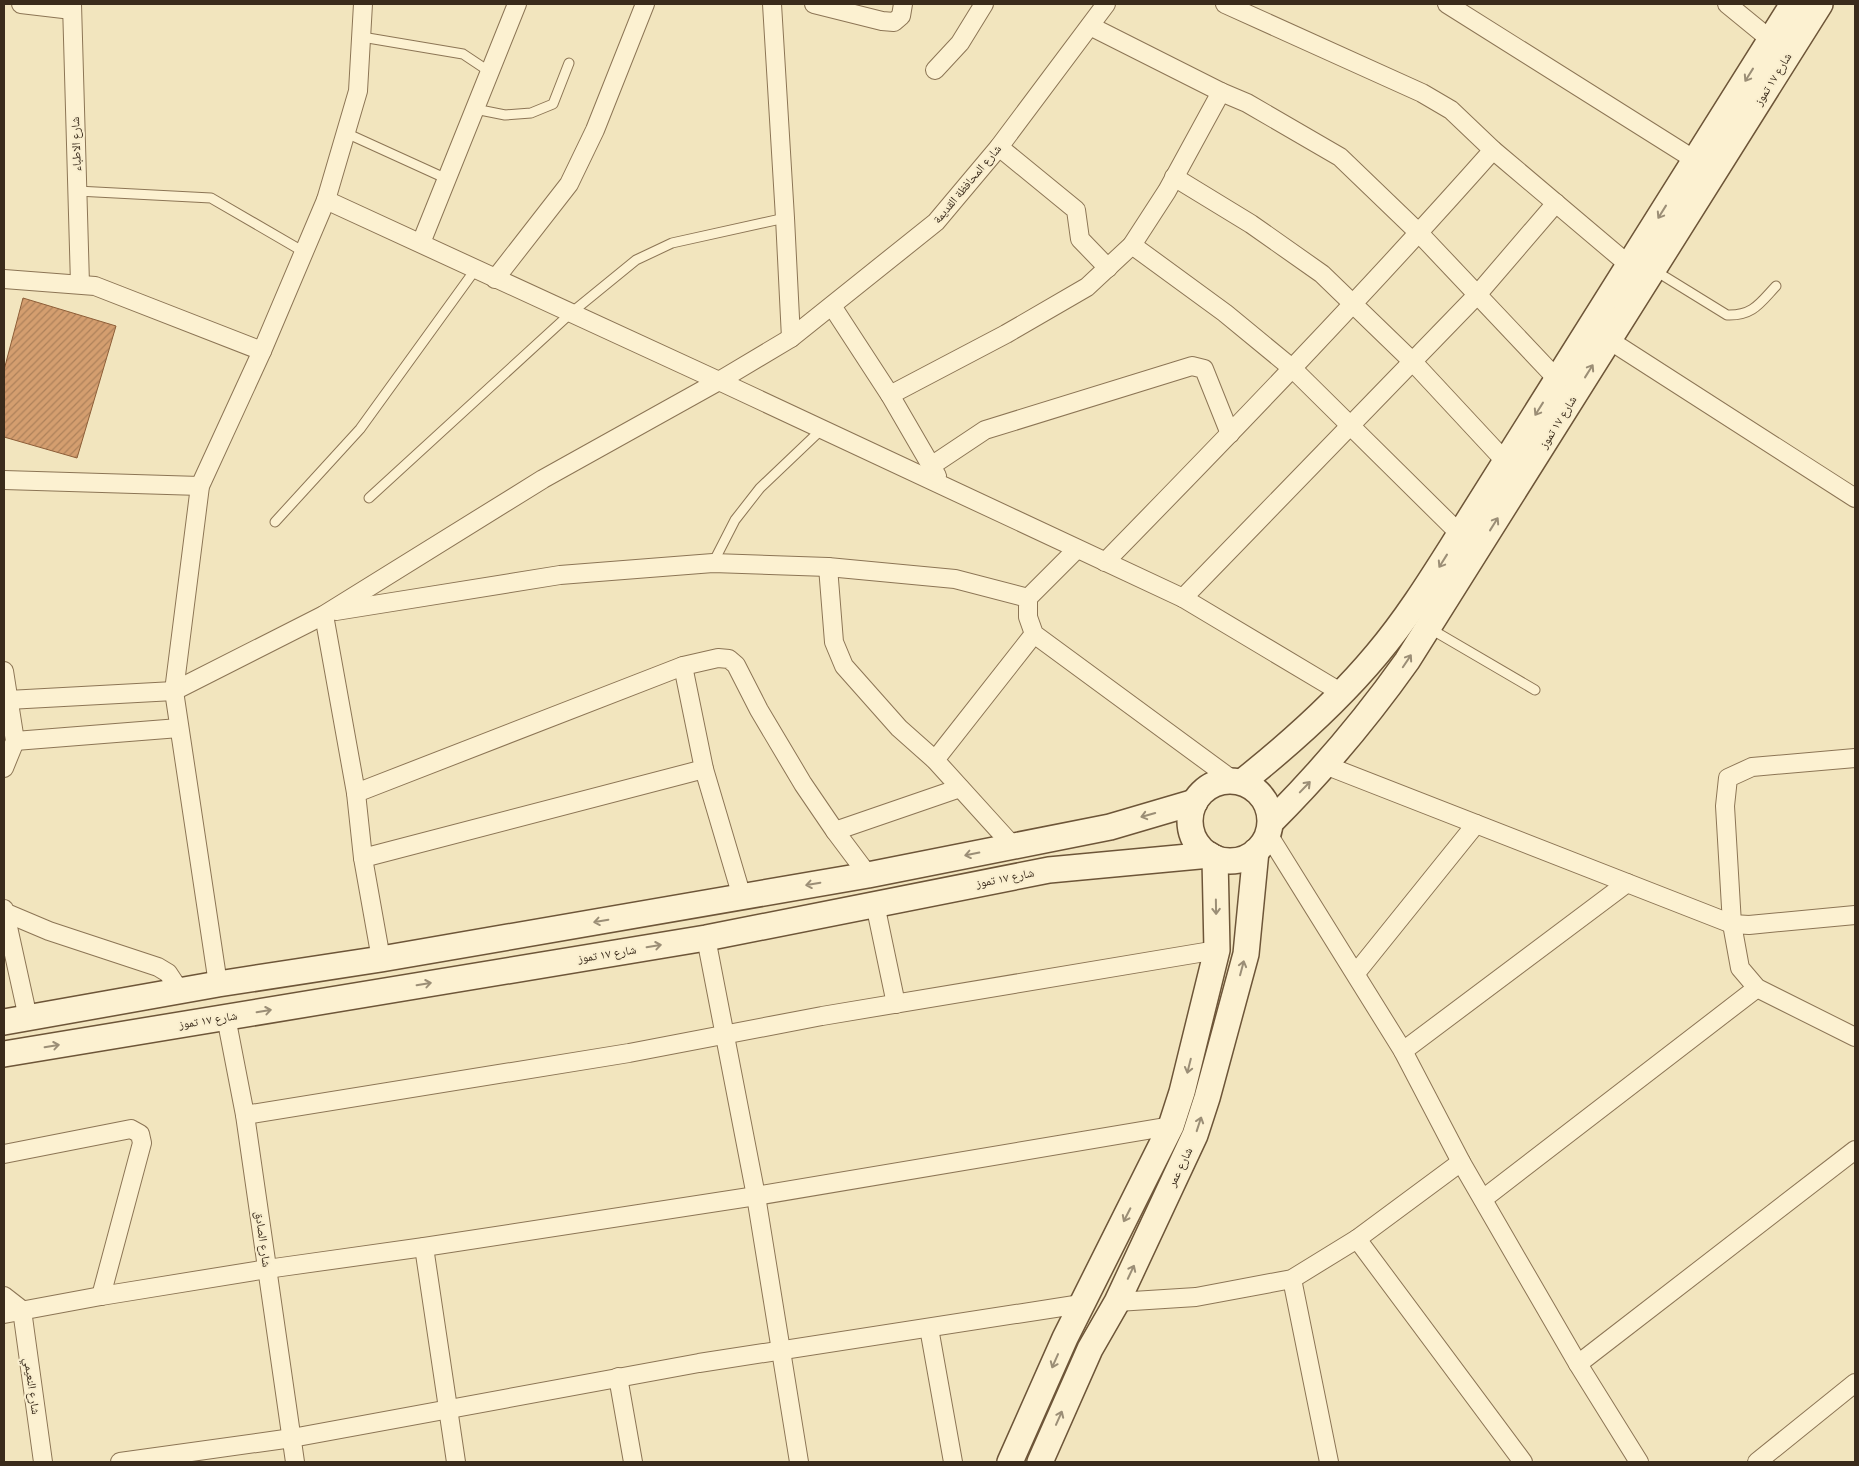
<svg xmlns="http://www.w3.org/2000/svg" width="1859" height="1466" font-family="'Roboto Serif','Noto Naskh Arabic',serif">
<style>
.building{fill:url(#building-hatch);stroke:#8d5e38}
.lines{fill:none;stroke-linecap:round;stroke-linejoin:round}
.lane-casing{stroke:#8c7555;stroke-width:11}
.street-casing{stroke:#8c7555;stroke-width:20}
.secondary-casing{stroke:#6d5538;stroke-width:28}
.lane{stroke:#fcf1d1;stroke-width:9}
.street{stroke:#fcf1d1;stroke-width:18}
.secondary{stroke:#fcf1d1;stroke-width:25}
.oneway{stroke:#9b8e76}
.labels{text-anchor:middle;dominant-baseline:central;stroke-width:4;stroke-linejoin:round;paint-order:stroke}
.street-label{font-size:12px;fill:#3a2b1b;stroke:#f9eece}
</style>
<defs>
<pattern id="building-hatch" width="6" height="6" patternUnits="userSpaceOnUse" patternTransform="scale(1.25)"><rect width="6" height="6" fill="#d49e6f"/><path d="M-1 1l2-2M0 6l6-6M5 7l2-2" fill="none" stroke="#ad815a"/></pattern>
</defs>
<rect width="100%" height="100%" fill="#f2e5be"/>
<path class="building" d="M23,298L116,326L77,458L4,437V370Z"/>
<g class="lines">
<defs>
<g id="lane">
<path d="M362,37L463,54L490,72"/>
<path d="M475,109L505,115L531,113L553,104L569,63"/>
<path d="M346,133L447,179"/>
<path d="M77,191L211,198L304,252"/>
<path d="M1654,270L1727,315C1753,316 1760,303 1776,286"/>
<path d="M369,498L571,313L636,260L672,243L785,218"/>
<path d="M275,522L360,429L475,270"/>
<path d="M713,563L735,520L760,488L822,429"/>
<path d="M1429,628L1535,690"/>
</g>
<g id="street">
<path d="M21,4L72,10"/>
<path d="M72,4L80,284"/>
<path d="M772,4L785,218L791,338"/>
<path d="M814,4L882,21L894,22L901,16L903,4"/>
<path d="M1225,4L1422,93L1451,110L1493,150L1629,265"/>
<path d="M1447,4L1695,160"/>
<path d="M1727,4L1771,40"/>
<path d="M1090,26L1221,92L1247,103L1340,157L1419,233L1557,379"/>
<path d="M935,70L960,43L984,4"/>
<path d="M999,147L1076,210L1080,239L1108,268"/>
<path d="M1174,177L1251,224L1322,274L1413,362L1506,462"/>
<path d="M326,200L719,381L1183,598L1342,693"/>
<path d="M421,243L517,4"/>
<path d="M1132,245L1225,313L1293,369L1460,534"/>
<path d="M4,279L95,286L262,351"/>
<path d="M495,279L569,184L595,130L645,4"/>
<path d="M832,306L890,395L937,476"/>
<path d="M1609,340L1855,498"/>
<path d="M890,395L1006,334L1087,287L1132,245L1167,191L1221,92"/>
<path d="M931,466L985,430L1192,366L1204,369L1230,434"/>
<path d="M4,480L200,486"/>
<path d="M1105,562C1237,427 1368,291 1493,150"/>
<path d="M828,567L834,642L844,666L899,728L935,760L1013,846"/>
<path d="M1028,598L1077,549"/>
<path d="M1183,598L1477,295L1556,203"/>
<path d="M336,611L560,575L713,563L828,567L955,579L1028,598V617L1034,634L1234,781"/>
<path d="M324,615L356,793L363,858L381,959"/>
<path d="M683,666L704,769L742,897"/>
<path d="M4,671L15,741L4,768"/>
<path d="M8,700L174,691L324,615L543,479L719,381L791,338L936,222L999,147L1106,4"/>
<path d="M15,741L179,728"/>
<path d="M1855,758L1752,767L1728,778L1725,806L1732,924L1740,968L1757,988L1855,1037"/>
<path d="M935,760L1034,634"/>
<path d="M1325,765L1732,924L1749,925L1855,915"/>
<path d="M356,793L683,666L718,658L729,659L736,665L759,710L803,784L835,831L868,875"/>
<path d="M835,831L960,788"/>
<path d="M1268,834L1403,1051L1461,1162L1509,1245L1578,1364L1639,1462"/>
<path d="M363,858L704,769"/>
<path d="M875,904L896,1004"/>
<path d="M4,909L28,1018"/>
<path d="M4,912L49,931L158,967L168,973L180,991"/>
<path d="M706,938L756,1196L799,1462"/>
<path d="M1356,973L1476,824"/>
<path d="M218,984L174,691L200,486L262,351L326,200L358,91L363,4"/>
<path d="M226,1017L245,1115L295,1462"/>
<path d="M1403,1051L1627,883"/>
<path d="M245,1115L629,1053L822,1016L1217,950"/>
<path d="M4,1154L131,1129L140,1134L142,1143L101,1296"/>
<path d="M1483,1199L1757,988"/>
<path d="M1357,1239L1523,1462"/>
<path d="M424,1247L456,1462"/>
<path d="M1292,1279L1329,1462"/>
<path d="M4,1296L22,1310"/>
<path d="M1117,1302L1196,1297L1292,1279L1357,1239L1461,1162"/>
<path d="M22,1310L43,1462"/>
<path d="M4,1314L101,1296L267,1269L424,1247L756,1196L1171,1126"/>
<path d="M929,1328L953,1462"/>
<path d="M1578,1364L1855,1150"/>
<path d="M618,1377L633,1462"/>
<path d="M120,1462L292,1438L699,1363L1081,1304"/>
<path d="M1757,1462L1855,1383"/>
</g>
<g id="secondary">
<circle cx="1230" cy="821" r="40"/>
<path d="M1242,782C1291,743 1337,702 1377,654C1409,616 1434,575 1460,534L1793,4"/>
<path d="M1271,822C1321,772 1366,719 1407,661L1820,4"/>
<path d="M4,1022L218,984L381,959L868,875L1110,827L1195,802"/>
<path d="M4,1054L706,938L1049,870L1210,855"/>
<path d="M1010,1462L1065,1338L1171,1126L1182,1092L1217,950L1215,858"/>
<path d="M1040,1462L1090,1349L1117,1302L1195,1135L1207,1098L1246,954L1256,851"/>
</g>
</defs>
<use href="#lane" class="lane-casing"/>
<use href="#street" class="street-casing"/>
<use href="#secondary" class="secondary-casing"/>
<use href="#lane" class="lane"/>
<use href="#street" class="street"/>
<use href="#secondary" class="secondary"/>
</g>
<defs><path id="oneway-shaft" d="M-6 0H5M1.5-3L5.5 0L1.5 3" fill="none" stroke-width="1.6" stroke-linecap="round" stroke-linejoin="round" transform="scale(1.25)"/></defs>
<g class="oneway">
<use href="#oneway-shaft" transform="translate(1749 75) rotate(122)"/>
<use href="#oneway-shaft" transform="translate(1662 212) rotate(122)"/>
<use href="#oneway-shaft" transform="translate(1589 371) rotate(-58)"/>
<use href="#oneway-shaft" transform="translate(1539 409) rotate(122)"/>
<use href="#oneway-shaft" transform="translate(1494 524) rotate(-58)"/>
<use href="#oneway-shaft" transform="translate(1443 561) rotate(122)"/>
<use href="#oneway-shaft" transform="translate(1407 661) rotate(-56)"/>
<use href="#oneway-shaft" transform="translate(1305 787) rotate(-46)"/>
<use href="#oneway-shaft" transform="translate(1148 815) rotate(164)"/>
<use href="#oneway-shaft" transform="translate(972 854) rotate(169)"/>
<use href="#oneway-shaft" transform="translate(813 884) rotate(170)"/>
<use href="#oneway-shaft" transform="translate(1216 907) rotate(89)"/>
<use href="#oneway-shaft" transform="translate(601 921) rotate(170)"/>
<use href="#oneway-shaft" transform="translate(654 946) rotate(-9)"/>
<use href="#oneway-shaft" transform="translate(1242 968) rotate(-75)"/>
<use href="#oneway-shaft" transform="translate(424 984) rotate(-9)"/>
<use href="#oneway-shaft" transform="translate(264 1011) rotate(-9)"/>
<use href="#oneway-shaft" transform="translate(52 1046) rotate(-9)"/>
<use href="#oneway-shaft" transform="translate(1189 1066) rotate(104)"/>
<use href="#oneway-shaft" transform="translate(1199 1124) rotate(-72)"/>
<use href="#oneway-shaft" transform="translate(1127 1215) rotate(117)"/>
<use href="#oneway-shaft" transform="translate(1131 1272) rotate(-65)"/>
<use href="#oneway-shaft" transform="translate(1055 1361) rotate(114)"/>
<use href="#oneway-shaft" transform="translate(1059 1418) rotate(-66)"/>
</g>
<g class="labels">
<g class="street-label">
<text transform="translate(1773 79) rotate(-58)">شارع ١٧ تموز</text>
<text transform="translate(76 144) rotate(-92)">شارع الاطباء</text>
<text transform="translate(967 184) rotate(-50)">شارع المحافظة القديمة</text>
<text transform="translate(1558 422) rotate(-58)">شارع ١٧ تموز</text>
<text transform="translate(1005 878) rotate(-11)">شارع ١٧ تموز</text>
<text transform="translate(607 954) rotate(-9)">شارع ١٧ تموز</text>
<text transform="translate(208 1020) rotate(-9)">شارع ١٧ تموز</text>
<text transform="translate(1180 1167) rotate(-64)">شارع عمر</text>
<text transform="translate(263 1239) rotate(82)">شارع الصادق</text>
<text transform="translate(32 1386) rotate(82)">شارع النعيمي</text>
</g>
</g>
<rect width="1859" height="1466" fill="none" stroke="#3a2b1b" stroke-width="10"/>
</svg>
